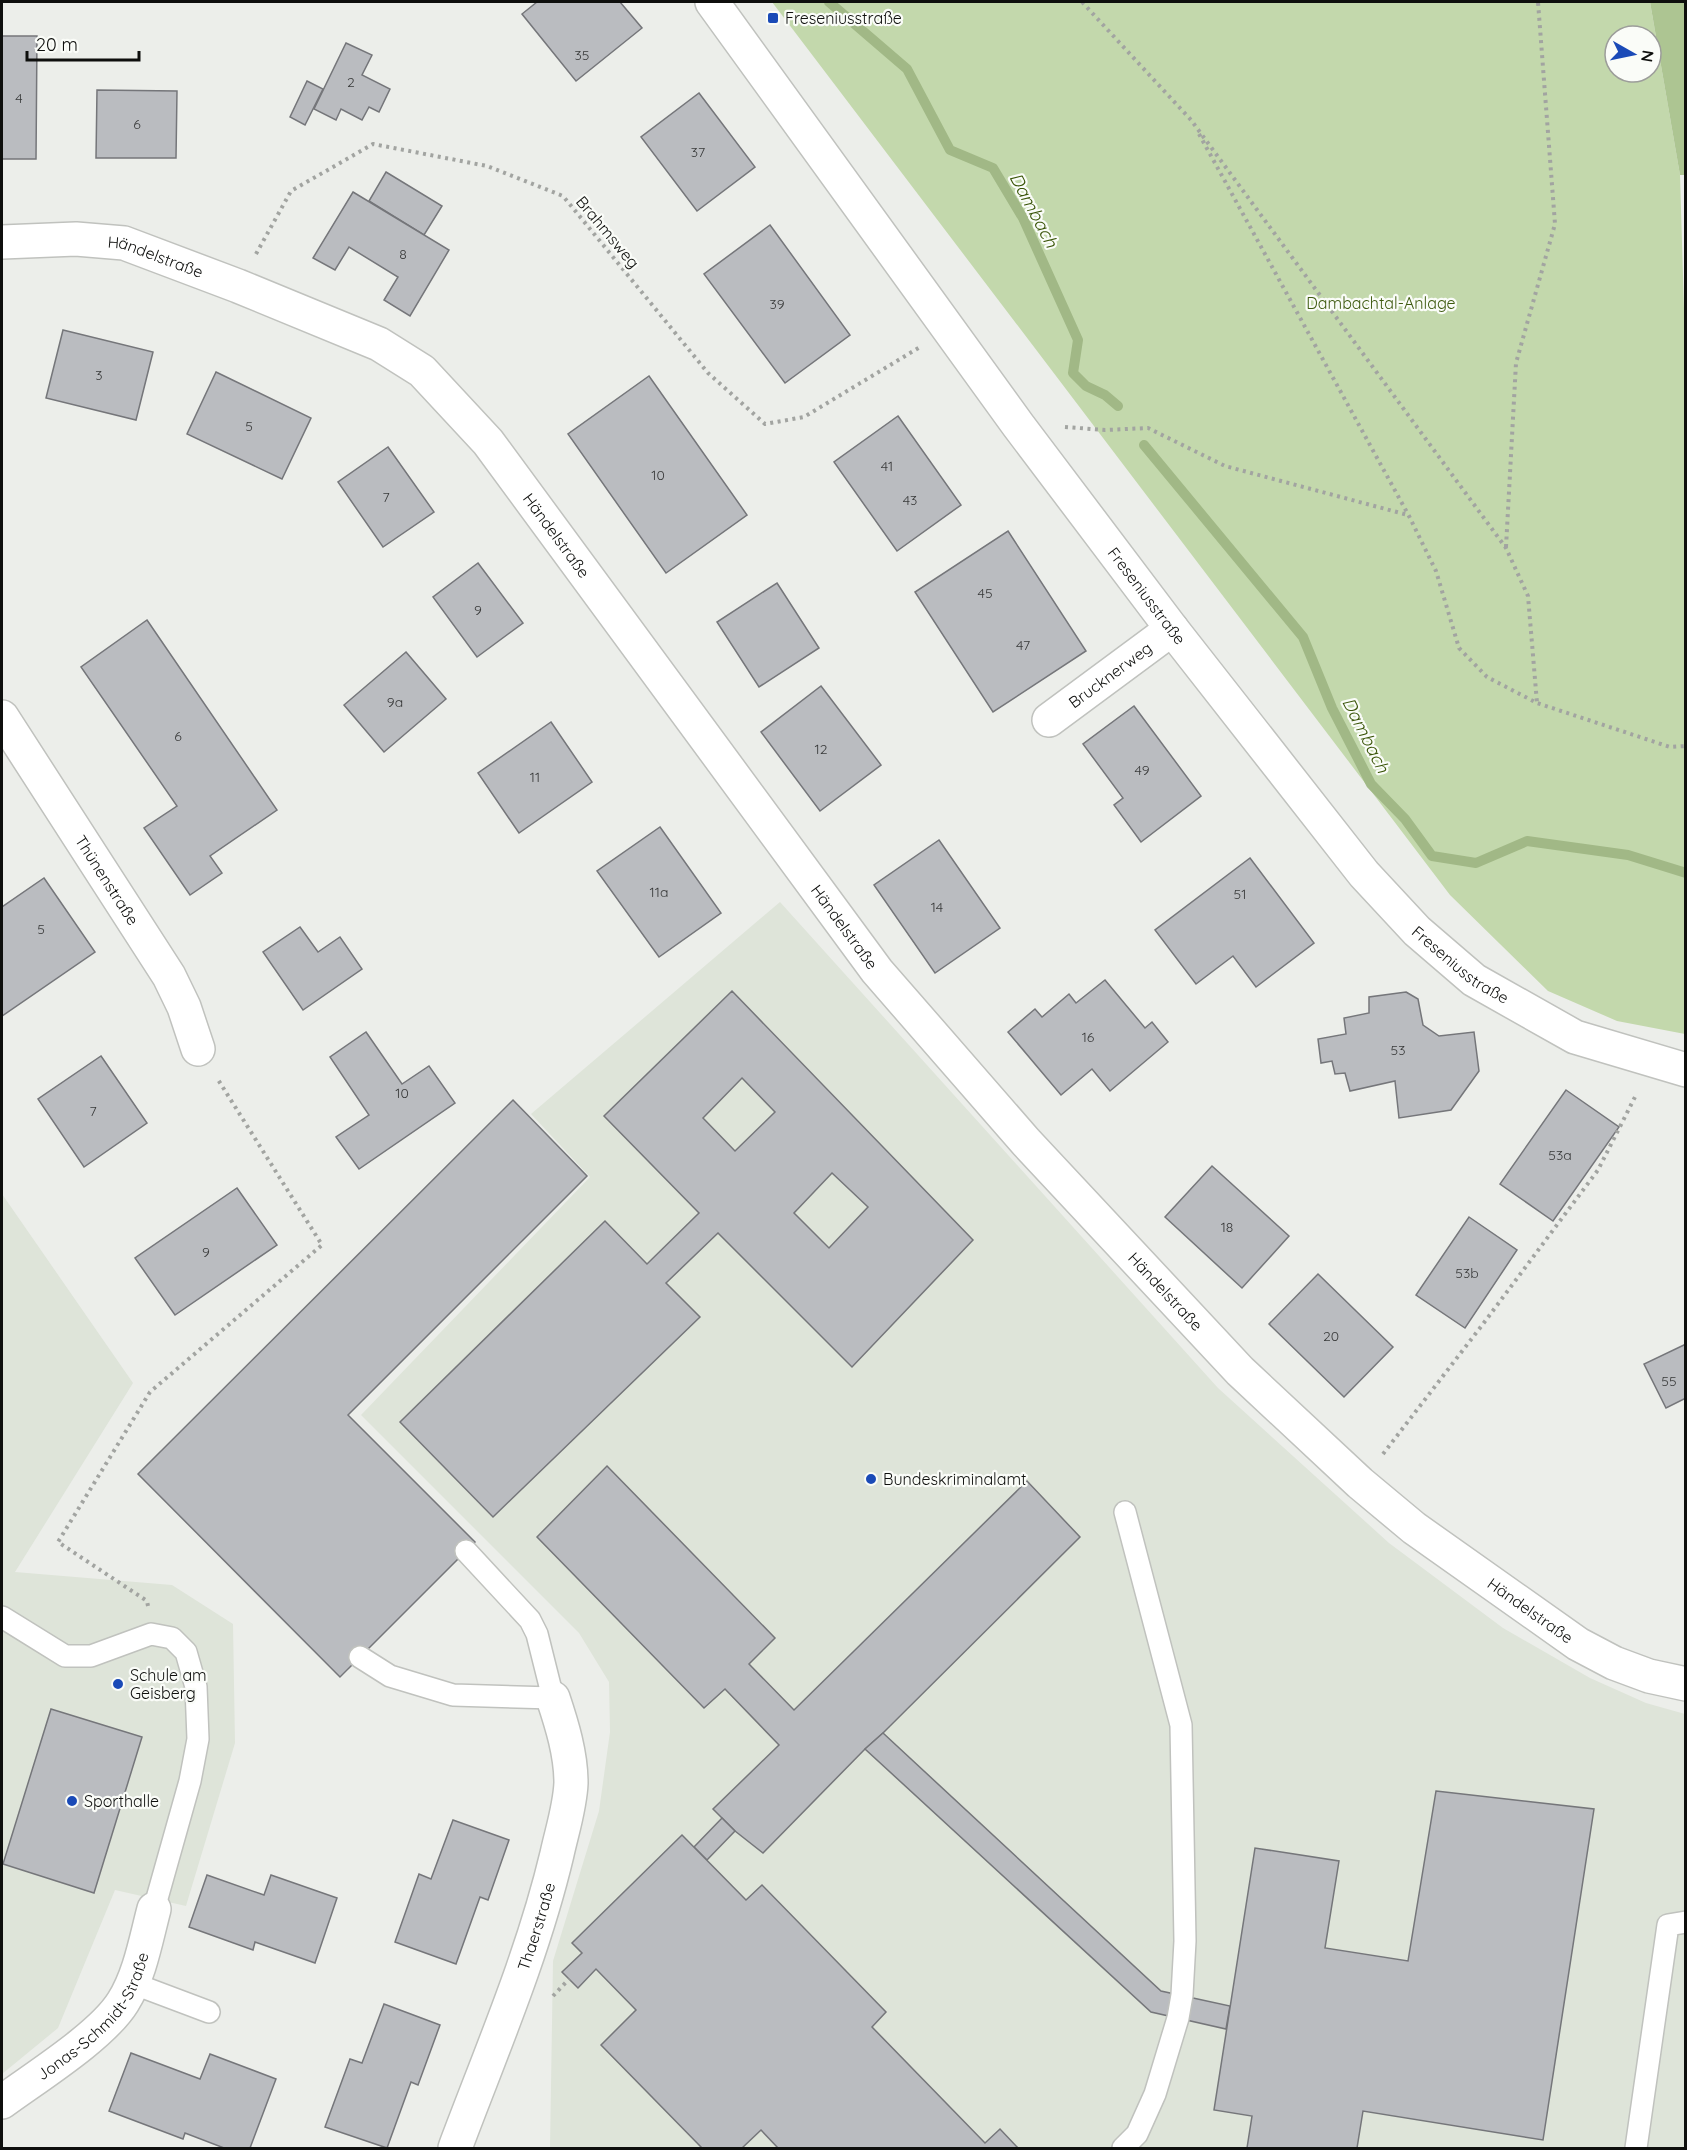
<svg xmlns="http://www.w3.org/2000/svg" width="1687" height="2150" font-family="Quicksand,sans-serif">
<style>
.built{fill:#dee4d9}
.green{fill:#c3d8ac;fill-rule:evenodd}
.forest{fill:#adc592}
.lines{fill:none;stroke-linecap:round;stroke-linejoin:round}
.stream{stroke:#a1b886;stroke-width:10}
.building{fill:#babcc0;stroke:#75767a;stroke-width:1.5;fill-rule:evenodd}
.lane-casing{stroke:#c0c2be;stroke-width:24}
.street-casing{stroke:#c0c2be;stroke-width:36}
.path{stroke:#a2a4a1;stroke-width:4;stroke-dasharray:3 4.5;stroke-linecap:butt}
.lane{stroke:#fff;stroke-width:21}
.street{stroke:#fff;stroke-width:33}
.poi-dot{fill:#1a4ab7;stroke:#fafcf8;stroke-width:2}
.labels{text-anchor:middle;dominant-baseline:central;stroke-width:4.5;stroke-linejoin:round;paint-order:stroke}
.number-label{font-size:14px;fill:#393a3a}
.poi-label{font-size:16px;fill:#0e0f0d;stroke:#fafcf8;text-anchor:start}
.street-label{font-size:16px;fill:#0e0f0d;stroke:#fafcf8}
.park-label{font-size:16px;fill:#3e5a0f;stroke:#fafcf8}
.water-label{font-size:18px;font-style:italic;fill:#395407;stroke:#fafcf8}
</style>
<rect width="100%" height="100%" fill="#eceeea"/>
<g class="built">
<path d="M780,902L1218,1388L1389,1543L1503,1628L1590,1678L1646,1703L1685,1714V2148H550L553,1961L599,1811L610,1732L609,1682L579,1633L361,1415L590,1177L531,1114Z"/>
<path d="M2,1194L133,1383L15,1572L172,1585L233,1624L235,1743L186,1906L115,1890L58,2028L2,2074Z"/>
</g>
<path class="green" d="M772,2H1650L1680,175L1686,376L1685,1034L1617,1021L1548,991L1450,895ZM1615,36H1651V72H1615Z"/>
<path class="forest" d="M1650,2H1685V175H1680Z"/>
<g class="lines">
<g class="stream">
<path d="M829,2L907,69L950,150L993,168L1023,218L1078,340L1073,373L1086,386L1105,395L1118,406"/>
<path d="M1144,445L1303,637L1332,708L1371,784L1405,819L1432,856L1476,863L1527,841L1628,855L1686,873"/>
</g>
</g>
<g class="building">
<path d="M537,2H620L642,28L576,81L522,14Z"/>
<path d="M2,36H37L36,159H2Z"/>
<path d="M346,43L372,55L362,75L390,89L379,112L369,107L362,120L341,109L336,120L314,109Z"/>
<path d="M307,81L323,89L305,125L290,117Z"/>
<path d="M97,90L177,91L176,158H96Z"/>
<path d="M699,93L755,167L697,211L641,137Z"/>
<path d="M386,172L442,206L424,235L369,201Z"/>
<path d="M353,192L449,250L410,316L384,300L398,277L349,247L335,270L313,258Z"/>
<path d="M770,225L850,335L785,383L704,274Z"/>
<path d="M63,330L153,352L136,420L46,398Z"/>
<path d="M216,372L311,418L282,479L187,434Z"/>
<path d="M649,376L747,515L666,573L568,434Z"/>
<path d="M898,416L961,505L897,551L834,462Z"/>
<path d="M388,447L434,512L383,547L338,482Z"/>
<path d="M1008,531L1086,651L993,712L915,592Z"/>
<path d="M478,563L523,623L477,657L433,597Z"/>
<path d="M777,583L819,648L759,687L717,622Z"/>
<path d="M147,620L277,810L210,856L222,873L190,895L144,828L177,806L81,667Z"/>
<path d="M406,652L446,699L384,752L344,705Z"/>
<path d="M821,686L881,765L820,811L761,732Z"/>
<path d="M1134,706L1201,796L1141,842L1114,805L1123,798L1083,744Z"/>
<path d="M551,722L592,782L519,833L478,773Z"/>
<path d="M660,827L721,913L659,957L597,871Z"/>
<path d="M939,840L1000,928L935,973L874,885Z"/>
<path d="M1250,858L1314,943L1256,987L1233,956L1196,984L1155,930Z"/>
<path d="M44,878L95,952L2,1016V907Z"/>
<path d="M300,927L318,952L340,937L362,969L303,1010L263,952Z"/>
<path d="M1105,980L1145,1028L1152,1022L1168,1042L1110,1091L1092,1069L1061,1095L1008,1032L1035,1009L1042,1017L1069,994L1076,1003Z"/>
<path d="M732,991L973,1240L852,1367L718,1233L666,1283L700,1317L493,1517L400,1422L605,1221L647,1264L699,1213L604,1116ZM742,1078L775,1112L735,1151L703,1118ZM832,1173L868,1207L829,1248L794,1213Z"/>
<path d="M1406,992L1418,999L1423,1025L1439,1036L1474,1032L1479,1071L1451,1110L1399,1118L1395,1081L1350,1091L1345,1073L1335,1074L1332,1061L1321,1063L1318,1039L1346,1034L1344,1018L1369,1013V997Z"/>
<path d="M366,1032L402,1084L429,1066L455,1103L359,1169L336,1137L369,1115L330,1057Z"/>
<path d="M101,1056L147,1123L84,1167L38,1099Z"/>
<path d="M1566,1090L1619,1127L1553,1221L1500,1184Z"/>
<path d="M513,1100L587,1176L348,1415L475,1542L340,1677L138,1474Z"/>
<path d="M1212,1166L1289,1236L1242,1288L1165,1217Z"/>
<path d="M237,1188L277,1245L175,1315L135,1258Z"/>
<path d="M1469,1217L1517,1250L1465,1328L1416,1295Z"/>
<path d="M1318,1274L1393,1347L1344,1397L1269,1324Z"/>
<path d="M1686,1344V1398L1666,1408L1644,1364Z"/>
<path d="M607,1466L775,1638L749,1664L794,1710L1027,1481L1080,1537L883,1733L865,1749L763,1853L735,1831L713,1809L779,1745L725,1689L704,1708L537,1537Z"/>
<path d="M51,1709L142,1737L94,1893L3,1864Z"/>
<path d="M883,1733L1161,1991L1230,2006L1226,2029L1151,2012L865,1749Z"/>
<path d="M1436,1791L1594,1809L1543,2140L1363,2111L1357,2148H1247L1252,2116L1214,2110L1255,1848L1339,1861L1325,1948L1408,1961Z"/>
<path d="M722,1818L735,1831L707,1860L694,1847Z"/>
<path d="M453,1820L509,1840L488,1900L480,1897L456,1964L395,1942L419,1874L431,1879Z"/>
<path d="M682,1835L746,1900L762,1885L886,2012L872,2027L985,2143L1000,2129L1018,2148H778L761,2130L742,2148H702L601,2045L636,2010L596,1969L578,1988L562,1972L582,1953L572,1943Z"/>
<path d="M207,1875L264,1895L271,1875L337,1898L315,1963L255,1942L253,1950L189,1927Z"/>
<path d="M384,2004L440,2025L418,2085L411,2082L387,2148L325,2127L350,2059L362,2063Z"/>
<path d="M131,2053L200,2079L210,2054L276,2079L250,2148H224L185,2133L183,2139L109,2111Z"/>
</g>
<g class="lines">
<defs>
<g id="lane">
<path d="M2,1617L65,1656H91L151,1634L172,1638L186,1652L196,1687L198,1739L190,1781L154,1909"/>
<path d="M360,1657L390,1676L453,1695L553,1698L537,1634L530,1620L466,1551"/>
<path d="M132,1983L209,2012"/>
<path d="M1123,2148L1137,2134L1155,2094L1178,2018L1182,1995L1185,1941L1181,1725L1125,1512"/>
<path d="M1636,2148L1668,1925L1686,1922"/>
</g>
<g id="street">
<path id="s1" d="M712,2L1018,425L1172,629L1364,874L1417,931L1474,980L1575,1037L1686,1070"/>
<path id="s2" d="M2,242L76,239L124,243L238,286L379,344L422,371L488,442L877,971L1026,1142L1240,1371L1360,1483L1414,1528L1578,1644L1614,1663L1649,1676L1686,1684"/>
<path id="s3" d="M2,717L169,976L184,1007L198,1049"/>
<path id="s4" d="M1049,720L1172,629"/>
<path id="s5" d="M2,2102C36,2077 102,2036 123,2002C140,1975 146,1939 154,1909"/>
<path id="s6" d="M455,2148C491,2052 533,1955 557,1854C562,1831 570,1807 571,1783C571,1754 562,1725 553,1698"/>
</g>
</defs>
<use href="#lane" class="lane-casing"/>
<use href="#street" class="street-casing"/>
<g class="path">
<path d="M1082,2L1191,120L1506,548L1528,596L1537,703"/>
<path d="M1199,134L1409,516L1436,571L1459,648L1487,677L1537,703L1670,747L1686,746"/>
<path d="M256,254L291,191L373,144L487,166L563,196L708,373L765,424L804,417L920,347"/>
<path d="M1065,427L1105,430L1148,428L1225,466L1408,515"/>
<path d="M1506,547L1516,363L1555,224L1538,2"/>
<path d="M1383,1454L1483,1324L1598,1170L1637,1093"/>
<path d="M148,1606L147,1601L58,1542L150,1392L322,1245L217,1078"/>
<path d="M553,1996L569,1979"/>
</g>
<use href="#lane" class="lane"/>
<use href="#street" class="street"/>
</g>
<g class="poi-dot">
<rect x="767" y="12" width="12" height="12" rx="3"/>
<circle cx="871" cy="1479" r="6"/>
<circle cx="118" cy="1684" r="6"/>
<circle cx="72" cy="1801" r="6"/>
</g>
<g class="labels">
<g class="number-label">
<text x="582" y="55">35</text>
<text x="351" y="82">2</text>
<text x="19" y="98">4</text>
<text x="137" y="124">6</text>
<text x="698" y="152">37</text>
<text x="403" y="254">8</text>
<text x="777" y="304">39</text>
<text x="99" y="375">3</text>
<text x="249" y="426">5</text>
<text x="887" y="466">41</text>
<text x="658" y="475">10</text>
<text x="386" y="497">7</text>
<text x="910" y="500">43</text>
<text x="985" y="593">45</text>
<text x="478" y="610">9</text>
<text x="1023" y="645">47</text>
<text x="395" y="702">9a</text>
<text x="178" y="736">6</text>
<text x="821" y="749">12</text>
<text x="1142" y="770">49</text>
<text x="535" y="777">11</text>
<text x="659" y="892">11a</text>
<text x="1240" y="894">51</text>
<text x="937" y="907">14</text>
<text x="41" y="929">5</text>
<text x="1088" y="1037">16</text>
<text x="1398" y="1050">53</text>
<text x="402" y="1093">10</text>
<text x="93" y="1111">7</text>
<text x="1560" y="1155">53a</text>
<text x="1227" y="1227">18</text>
<text x="206" y="1252">9</text>
<text x="1467" y="1273">53b</text>
<text x="1331" y="1336">20</text>
<text x="1669" y="1381">55</text>
</g>
<g class="poi-label">
<text x="785" y="18">Freseniusstraße</text>
<text x="883" y="1479">Bundeskriminalamt</text>
<text x="130" y="1675">Schule am<tspan x="130" dy="18">Geisberg</tspan></text>
<text x="84" y="1801">Sporthalle</text>
</g>
<g class="street-label">
<text transform="translate(608 232) rotate(50)">Brahmsweg</text>
<text stroke="none"><textPath href="#s2" startOffset="156">Händelstraße</textPath></text>
<text stroke="none"><textPath href="#s2" startOffset="660">Händelstraße</textPath></text>
<text stroke="none"><textPath href="#s1" startOffset="736">Freseniusstraße</textPath></text>
<text stroke="none"><textPath href="#s4" startOffset="76">Brucknerweg</textPath></text>
<text stroke="none"><textPath href="#s3" startOffset="194">Thünenstraße</textPath></text>
<text stroke="none"><textPath href="#s2" startOffset="1146">Händelstraße</textPath></text>
<text stroke="none"><textPath href="#s1" startOffset="1222">Freseniusstraße</textPath></text>
<text stroke="none"><textPath href="#s2" startOffset="1632">Händelstraße</textPath></text>
<text stroke="none"><textPath href="#s2" startOffset="2118">Händelstraße</textPath></text>
<text stroke="none"><textPath href="#s6" startOffset="236">Thaerstraße</textPath></text>
<text stroke="none"><textPath href="#s5" startOffset="128">Jonas-Schmidt-Straße</textPath></text>
</g>
<g class="park-label">
<text x="1381" y="303">Dambachtal-Anlage</text>
</g>
<g class="water-label">
<text transform="translate(1034 210) rotate(62)">Dambach</text>
<text transform="translate(1366 735) rotate(63)">Dambach</text>
</g>
</g>
<rect width="1687" height="2150" fill="none" stroke="#0e0f0d" stroke-width="6"/>
<g transform="translate(1633 54) rotate(99)"><circle r="28" fill="#fafcf8" stroke="#9c9d9a" stroke-width="1.5"/>
<path d="M0-4.5L10 22L0 15L-10 22Z" fill="#1a4ab7"/>
<text y="-9" font-size="16" font-weight="bold" text-anchor="middle" fill="#0e0f0d">N</text>
</g>
<path d="M27 51v9h112v-9" fill="none" stroke="#0e0f0d" stroke-width="3"/>
<text x="36" y="51" font-size="18" fill="#0e0f0d" stroke="#fafcf8" stroke-width="4.5" paint-order="stroke">20 m</text>
</svg>
